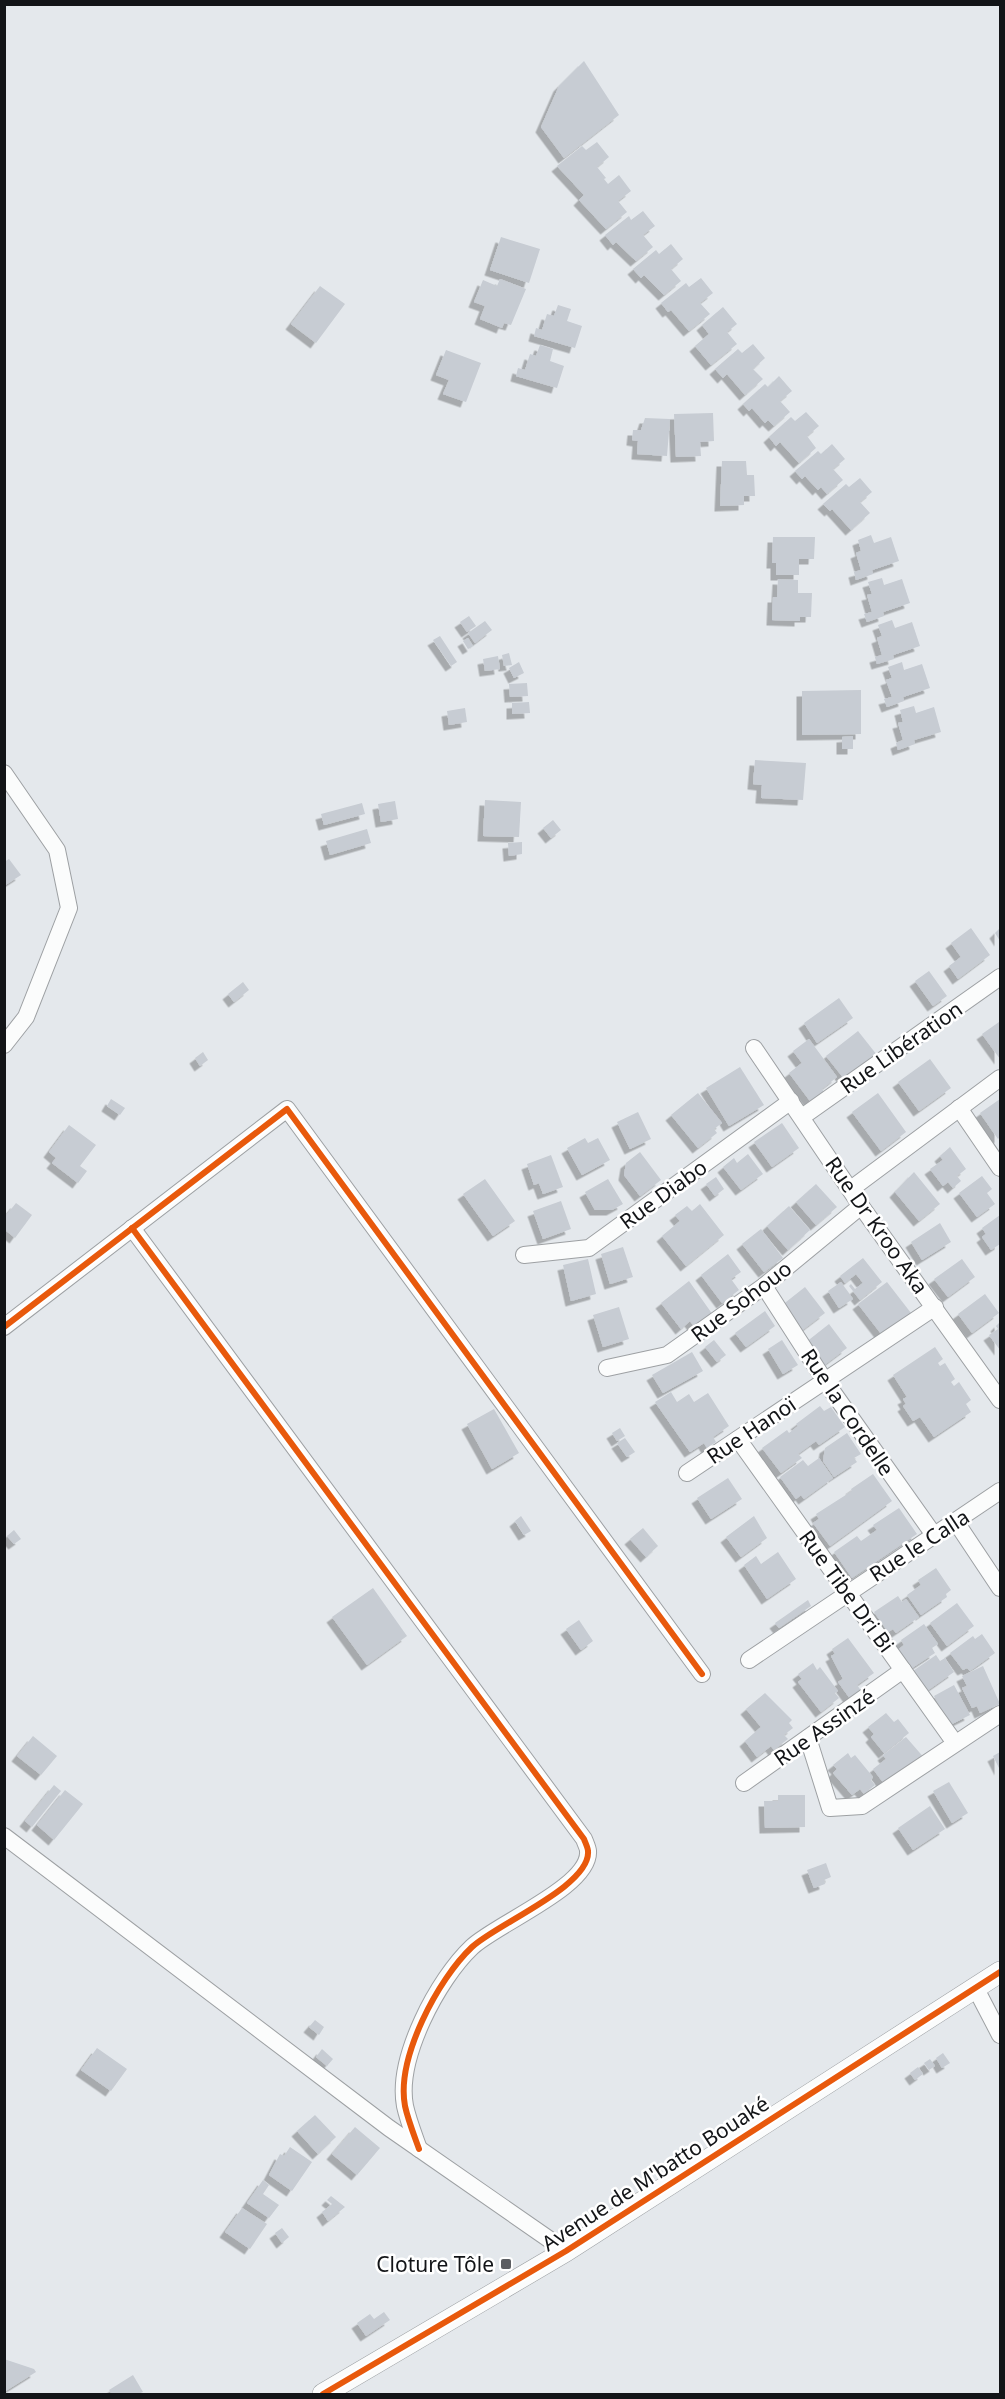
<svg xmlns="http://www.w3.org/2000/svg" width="1005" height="2399" font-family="'Noto Sans',sans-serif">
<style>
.building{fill:#c7ccd3;filter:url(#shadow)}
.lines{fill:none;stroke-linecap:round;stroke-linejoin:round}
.minor-casing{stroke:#9da0a3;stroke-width:18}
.tertiary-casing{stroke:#9da0a3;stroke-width:22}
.minor{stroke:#fbfcfc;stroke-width:16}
.tertiary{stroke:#fbfcfc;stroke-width:21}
.cycleway-casing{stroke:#fff;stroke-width:10}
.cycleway{stroke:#e8590c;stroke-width:6}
.poi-dot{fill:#5c5e62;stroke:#fff;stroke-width:2}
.labels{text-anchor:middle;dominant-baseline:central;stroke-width:5;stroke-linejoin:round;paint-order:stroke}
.street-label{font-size:21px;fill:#121417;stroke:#fff}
.poi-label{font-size:21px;fill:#121417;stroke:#fff;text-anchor:end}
</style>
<defs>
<filter id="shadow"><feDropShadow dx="-5.5" dy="5.5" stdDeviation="0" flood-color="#0004"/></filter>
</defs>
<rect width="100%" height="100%" fill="#e4e8ec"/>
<g class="building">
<path d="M584,61L619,115L564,158L541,127L559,86Z"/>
<path d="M597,142L609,157L597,167L606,178L604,179L608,184L619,175L631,191L618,201L627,212L606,229L579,200L584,195L557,166L582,146L586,150Z"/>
<path d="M643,211L655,226L643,235L653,247L636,261L616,242L613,245L605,235L629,216L631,220Z"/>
<path d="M501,237L540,249L529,283L490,270Z"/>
<path d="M671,244L683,259L671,269L681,281L664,295L644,275L641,278L633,269L656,250L659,254Z"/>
<path d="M701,278L713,293L700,303L710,314L689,331L671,310L668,312L661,303L686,283L689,287Z"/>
<path d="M500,279L526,289L511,325L504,323L502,328L480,319L485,306L474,302L483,280L497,286Z"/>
<path d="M320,286L345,304L316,343L291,324Z"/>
<path d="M558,305L571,309L567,321L582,326L575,348L534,336L536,328L542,330L547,314L554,316Z"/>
<path d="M723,307L737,324L727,332L737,344L711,365L695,346L709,334L702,325Z"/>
<path d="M753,344L765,358L753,369L763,379L745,395L727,374L723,378L715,369L738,349L742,353Z"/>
<path d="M540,345L553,349L550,361L564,366L557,388L516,376L518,368L525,370L530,354L536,356Z"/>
<path d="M446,350L481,363L466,402L443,394L449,380L436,375Z"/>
<path d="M779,376L792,391L780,401L790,412L774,426L768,420L765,423L752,408L749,411L743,404L765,384L768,387Z"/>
<path d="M806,412L819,426L807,436L816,448L799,463L780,442L776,446L769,437L791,417L795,421Z"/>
<path d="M713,413L714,441L700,442L701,456L676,457L674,414Z"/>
<path d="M645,418L670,419L667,456L637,454L638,441L632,440L633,430H641Z"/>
<path d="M832,444L845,459L833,469L843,480L827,494L821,487L818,490L805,476L802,479L795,471L818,451L821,454Z"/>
<path d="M722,461H746L747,475H754L755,496H744V505L720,506Z"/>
<path d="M860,478L872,492L860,502L870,513L851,530L832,509L830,511L823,504L846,484L849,487Z"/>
<path d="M871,535L874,543L891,537L899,561L872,570L873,574L856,580L854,572L861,570L856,553L861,551L858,540Z"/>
<path d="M773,537H815L814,559H799V575H776V563H772Z"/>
<path d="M882,578L884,585L902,579L910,603L883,612L884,616L867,622L864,614L872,612L867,595L872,594L868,582Z"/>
<path d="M778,579L798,580V593H812L811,617H800V621L772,620L773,597H777Z"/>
<path d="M469,616L476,626L467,632L460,622Z"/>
<path d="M892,620L895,628L912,622L920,646L893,655L894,659L877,664L875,657L882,655L877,638L882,636L878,625Z"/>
<path d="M485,621L492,630L475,643L468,633Z"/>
<path d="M440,636L457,662L451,666L433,640Z"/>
<path d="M468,638L473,646L468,649L463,641Z"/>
<path d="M509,653L512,665L504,666L502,655Z"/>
<path d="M498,656L500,669L485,671L483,659Z"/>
<path d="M519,662L524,673L514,678L509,668Z"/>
<path d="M902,662L904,670L922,664L930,688L903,697L904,701L887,707L884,699L892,697L886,680L892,678L888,667Z"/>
<path d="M527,683L528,696L510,697L509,684Z"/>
<path d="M861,690V734L802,735V691Z"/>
<path d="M529,702L530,713L512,714V703Z"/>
<path d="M914,706L916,713L934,707L941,732L914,740L915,744L898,750L896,743L903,740L898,723L903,722L900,710Z"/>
<path d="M465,708L467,722L449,725L447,711Z"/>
<path d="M853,736V749H842V737Z"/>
<path d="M755,760L806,763L803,800L761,798L762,785L753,784Z"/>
<path d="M485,800L521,802L519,837L483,836Z"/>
<path d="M395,801L398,819L381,822L378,804Z"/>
<path d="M362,803L365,814L324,825L321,814Z"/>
<path d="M553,820L561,830L551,838L543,828Z"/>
<path d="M367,829L371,843L330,855L326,841Z"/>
<path d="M522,842V854L509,856L508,843Z"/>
<path d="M9,859L21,875L4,886V862Z"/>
<path d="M971,928L990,955L958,979L949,966L961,957L951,943Z"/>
<path d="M1000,928V941L995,933Z"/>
<path d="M929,971L947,996L933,1006L915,981Z"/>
<path d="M243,982L249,990L234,1002L228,994Z"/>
<path d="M839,998L853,1018L817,1043L804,1023Z"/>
<path d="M999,1022L1000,1025V1059L982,1034Z"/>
<path d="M858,1031L877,1055L845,1080L826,1056Z"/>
<path d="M809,1039L837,1077L822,1089L826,1095L813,1105L789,1073L802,1063L793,1051Z"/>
<path d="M203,1052L208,1060L200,1066L195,1058Z"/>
<path d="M930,1059L951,1088L919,1111L898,1082Z"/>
<path d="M740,1067L764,1105L729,1126L706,1088Z"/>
<path d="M698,1093L722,1123L714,1129L717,1133L698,1148L671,1115Z"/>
<path d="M878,1093L906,1132L881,1151L852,1112Z"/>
<path d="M111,1099L125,1108L120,1115L107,1106Z"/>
<path d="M1000,1099V1137L998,1139L980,1113Z"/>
<path d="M638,1112L651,1139L630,1149L617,1122Z"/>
<path d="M782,1123L799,1148L772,1167L754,1142Z"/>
<path d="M69,1125L96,1145L80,1166L87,1171L78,1183L52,1163L56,1158L49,1152Z"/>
<path d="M585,1138L588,1143L598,1138L610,1160L582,1175L567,1148Z"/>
<path d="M950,1147L966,1169L957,1176L961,1181L953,1188L948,1182L943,1186L930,1169L943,1160L940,1156Z"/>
<path d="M640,1152L661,1180L640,1196L624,1175L626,1163Z"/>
<path d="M748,1154L763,1174L741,1190L723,1167L734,1158L737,1163Z"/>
<path d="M551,1155L563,1187L543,1194L539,1183L534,1185L527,1164Z"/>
<path d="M914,1172L940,1204L919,1221L895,1192Z"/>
<path d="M982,1176L992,1189L987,1193L995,1204L977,1217L959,1193Z"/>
<path d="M716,1177L724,1189L715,1196L706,1184Z"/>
<path d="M485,1179L515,1221L493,1236L463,1194Z"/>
<path d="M608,1179L623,1204L612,1210H595L585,1192Z"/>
<path d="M816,1184L837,1207L816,1225L796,1202Z"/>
<path d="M561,1201L571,1229L543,1239L533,1211Z"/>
<path d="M16,1203L32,1215L15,1238L4,1229V1218Z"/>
<path d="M700,1204L724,1235L686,1266L662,1236L680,1221L675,1215L687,1206L692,1211Z"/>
<path d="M789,1206L810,1230L788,1250L767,1226Z"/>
<path d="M1000,1215V1244L991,1250L982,1237L986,1234L982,1228Z"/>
<path d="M940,1223L951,1242L922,1260L911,1242Z"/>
<path d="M761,1229L783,1258L764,1272L742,1244Z"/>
<path d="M623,1247L633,1277L610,1284L601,1254Z"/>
<path d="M728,1254L741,1272L731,1279L739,1290L722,1303L701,1275Z"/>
<path d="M863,1258L882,1282L860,1300L849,1286L851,1284L855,1289L863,1283L856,1274L845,1283L840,1276Z"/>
<path d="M588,1259L596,1294L571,1301L563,1265Z"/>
<path d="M962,1259L975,1277L948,1297L934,1279Z"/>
<path d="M689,1281L713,1315L696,1329L690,1321L681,1329L661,1303Z"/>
<path d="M841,1282L853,1299L839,1308L828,1291Z"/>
<path d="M887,1282L911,1313L882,1335L858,1304Z"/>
<path d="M805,1287L825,1313L800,1332L781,1306Z"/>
<path d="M985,1294L999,1313L972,1333L958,1314Z"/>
<path d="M619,1307L629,1339L603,1347L593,1315Z"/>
<path d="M765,1311L775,1326L746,1347L735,1333Z"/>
<path d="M1000,1322V1350L989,1335L998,1329L996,1326Z"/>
<path d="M829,1324L847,1348L823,1366L805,1343Z"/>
<path d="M714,1340L726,1355L717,1362L705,1347Z"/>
<path d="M782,1340L798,1365L783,1374L768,1349Z"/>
<path d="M935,1347L943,1359L938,1363L940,1366L945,1363L955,1379L951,1382L954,1386L959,1382L971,1400L966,1404L971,1412L934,1437L920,1417L913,1421L903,1406L906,1404L903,1399L907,1397L893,1375Z"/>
<path d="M692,1352L703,1371L663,1393L652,1375Z"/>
<path d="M671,1392L677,1402L689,1394L694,1402L708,1393L729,1426L713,1437L716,1442L707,1448L704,1443L690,1452L655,1402Z"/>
<path d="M820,1406L824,1411L831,1407L845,1427L819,1445L816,1441L798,1454L802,1458L781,1473L762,1448L787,1430L789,1433L798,1426L796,1424Z"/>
<path d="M494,1409L519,1453L492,1469L467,1424Z"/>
<path d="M620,1428L625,1436L617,1441L612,1433Z"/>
<path d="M847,1433L861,1454L854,1458L857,1462L834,1477L823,1461L825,1448Z"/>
<path d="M625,1438L635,1452L627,1457L617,1443Z"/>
<path d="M819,1458L833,1478L804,1499L801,1495L796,1499L780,1477L803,1460L808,1466Z"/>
<path d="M873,1474L892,1501L830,1546L813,1523L819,1519L816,1514L852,1491L851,1489Z"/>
<path d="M728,1478L742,1499L711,1519L697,1498Z"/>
<path d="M899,1508L917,1534L852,1578L834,1552L857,1536L861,1541L877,1530L873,1525Z"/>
<path d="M521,1516L531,1531L524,1535L515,1521Z"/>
<path d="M754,1516L767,1538L741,1557L726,1537Z"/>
<path d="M643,1528L658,1546L646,1557L630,1539Z"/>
<path d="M14,1530L21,1539L14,1544L7,1536Z"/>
<path d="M778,1552L796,1579L767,1599L744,1565L756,1556L761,1564Z"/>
<path d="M936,1568L951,1590L946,1594L947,1597L921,1615L907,1595L921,1585L918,1580Z"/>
<path d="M373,1588L407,1636L367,1665L332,1617Z"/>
<path d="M898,1596L902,1602L906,1599L919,1617L896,1633L893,1629L888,1632L874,1612Z"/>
<path d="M808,1600L811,1606L779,1628L775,1623Z"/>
<path d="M957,1603L974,1626L947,1646L930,1623Z"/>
<path d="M579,1620L593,1641L581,1650L566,1629Z"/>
<path d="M924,1624L938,1644L932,1648L935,1653L912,1668L899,1649L904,1645L901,1640Z"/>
<path d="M982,1634L995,1653L970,1671L967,1668L963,1670L950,1653L973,1636L975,1639Z"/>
<path d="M848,1638L874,1673L857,1685L862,1692L851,1700L838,1682L843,1679L831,1656L835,1654L832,1649Z"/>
<path d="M936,1655L940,1661L945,1658L954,1672L927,1691L913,1671Z"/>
<path d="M813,1663L817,1670L820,1667L838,1691L835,1693L839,1698L821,1712L798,1682L802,1679L798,1674Z"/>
<path d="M983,1666L1000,1704L980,1713L977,1706L972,1708L962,1688L967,1686L962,1676Z"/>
<path d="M954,1685L970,1715L950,1725L934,1696Z"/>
<path d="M765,1693L792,1720L789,1723L793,1728L784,1735L788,1739L774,1750L771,1746L757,1757L745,1741L761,1727L746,1709Z"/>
<path d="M886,1713L894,1722L898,1719L909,1733L884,1753L871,1737L874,1734L868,1727Z"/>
<path d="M33,1736L57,1756L41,1775L17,1756Z"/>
<path d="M906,1737L926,1760L885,1785L873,1769L886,1759L883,1755Z"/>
<path d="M1000,1752V1770L993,1756Z"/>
<path d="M848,1753L851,1758L855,1755L873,1777L871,1780L875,1785L864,1794L860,1789L852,1795L833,1773L837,1769L833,1765Z"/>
<path d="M949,1782L968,1813L952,1823L933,1791Z"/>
<path d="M54,1785L61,1791L32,1827L25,1821Z"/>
<path d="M65,1790L83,1804L54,1840L37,1825Z"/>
<path d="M778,1795H805V1827L765,1828L764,1801H778Z"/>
<path d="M930,1806L945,1829L913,1850L898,1828Z"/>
<path d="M826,1863L831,1877L824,1880L825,1884L814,1888L807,1870Z"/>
<path d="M315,2020L324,2027L319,2035L309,2027Z"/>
<path d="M97,2048L127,2069L111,2091L81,2070Z"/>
<path d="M322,2049L333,2059L327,2066L316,2057Z"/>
<path d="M943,2053L950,2063L942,2068L936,2058Z"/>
<path d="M930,2059L935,2066L929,2070L924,2063Z"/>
<path d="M918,2067L923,2074L915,2080L910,2073Z"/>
<path d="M315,2115L336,2137L318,2154L297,2131Z"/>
<path d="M355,2127L380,2148L357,2175L332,2154Z"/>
<path d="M290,2147L312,2162L292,2191L269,2175L280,2154L284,2156Z"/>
<path d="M263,2180L269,2185L263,2194L279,2205L269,2218L247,2203Z"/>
<path d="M331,2196L345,2207L328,2221L322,2212L332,2204L327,2200Z"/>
<path d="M242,2208L267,2224L250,2249L225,2232Z"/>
<path d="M282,2228L289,2237L282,2243L275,2233Z"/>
<path d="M384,2312L390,2320L366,2336L357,2323L370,2314L374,2319Z"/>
<path d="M4,2359L34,2369L36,2372L4,2392Z"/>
<path d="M133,2375L143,2392L138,2394H112L109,2390Z"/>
</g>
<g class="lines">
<defs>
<g id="minor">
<path d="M4,773L57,850L69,908L26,1017L4,1045"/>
<path d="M754,1048L861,1206L1000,1400"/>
<path d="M959,1108L1000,1168"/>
<path d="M802,1117L1000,977"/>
<path d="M851,1189L1000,1078"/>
<path d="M132,1228L584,1839C585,1842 588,1848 588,1851C591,1886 496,1924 472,1947C438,1979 396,2058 405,2106C408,2120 414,2135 419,2149"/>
<path d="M524,1255L589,1248L791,1101"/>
<path d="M764,1286L825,1381L934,1535"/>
<path d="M4,1327L287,1109L702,1674"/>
<path d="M607,1368L667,1355L764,1286L861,1206"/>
<path d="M738,1439L955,1743"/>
<path d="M687,1473L935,1307"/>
<path d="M956,1522L1000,1588"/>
<path d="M749,1660L1000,1491"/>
<path d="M808,1738L830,1808L862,1806L1000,1714"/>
<path d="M744,1783L903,1670"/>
<path d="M4,1836L389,2128L566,2251"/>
<path d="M975,1987L1000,2035"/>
</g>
<path id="tertiary" d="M323,2394L566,2251L1000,1972"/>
</defs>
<use href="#minor" class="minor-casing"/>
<use href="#tertiary" class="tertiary-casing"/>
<use href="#minor" class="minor"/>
<use href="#tertiary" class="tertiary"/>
<defs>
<g id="cycleway">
<path d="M132,1228L584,1839C585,1842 588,1848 588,1851C591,1886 496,1924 472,1947C438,1979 396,2058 405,2106C408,2120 414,2135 419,2149"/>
<path d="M4,1327L287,1109L702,1674"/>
<path d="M323,2394L566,2251L1000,1972"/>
</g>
</defs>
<use href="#cycleway" class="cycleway-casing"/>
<use href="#cycleway" class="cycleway"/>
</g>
<rect class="poi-dot" x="500" y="2258" width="12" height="12" rx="3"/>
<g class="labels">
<g class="street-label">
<text transform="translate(901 1047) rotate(-35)">Rue Libération</text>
<text transform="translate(663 1194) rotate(-36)">Rue Diabo</text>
<text transform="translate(877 1225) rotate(55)">Rue Dr Kroo Aka</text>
<text transform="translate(741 1301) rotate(-37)">Rue Sohouo</text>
<text transform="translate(848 1412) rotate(56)">Rue la Cordelle</text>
<text transform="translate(751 1430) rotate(-34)">Rue Hanoï</text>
<text transform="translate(919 1545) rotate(-33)">Rue le Calla</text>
<text transform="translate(847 1591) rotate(54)">Rue Tibe Dri Bi</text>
<text transform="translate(824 1727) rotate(-35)">Rue Assinzé</text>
<text transform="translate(655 2173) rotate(-33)">Avenue de M'batto Bouaké</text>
</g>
<g class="poi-label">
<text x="494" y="2264">Cloture Tôle</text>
</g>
</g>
<rect width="1005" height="2399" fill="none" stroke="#121417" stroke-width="12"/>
</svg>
